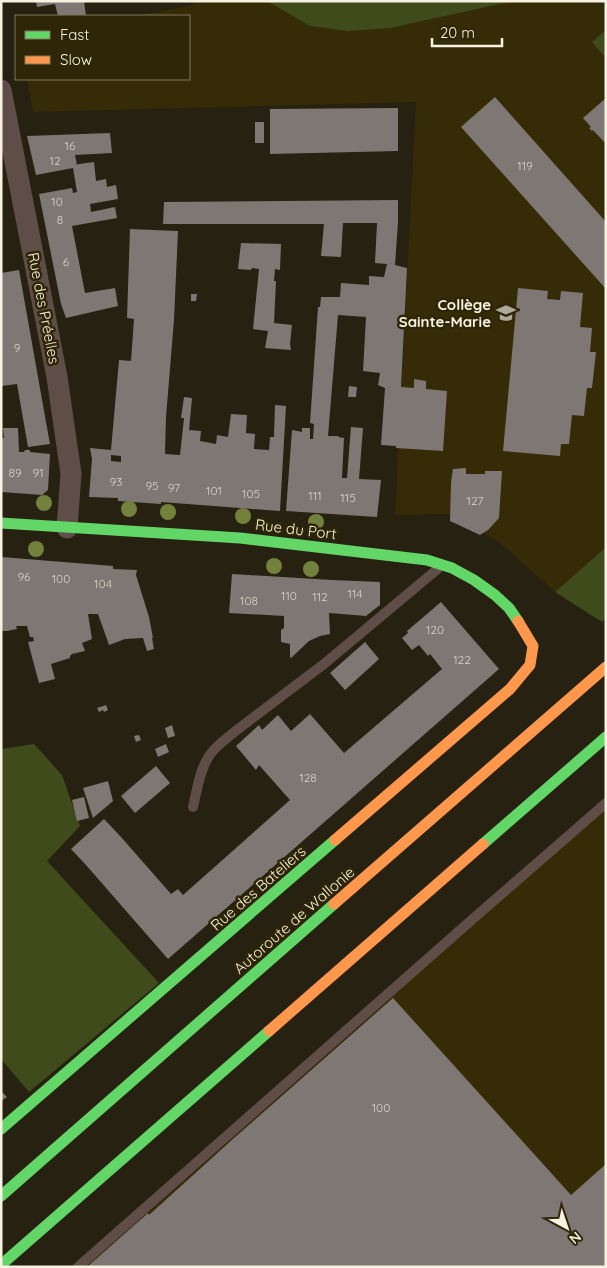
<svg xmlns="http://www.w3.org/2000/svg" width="607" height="1268" font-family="Quicksand,sans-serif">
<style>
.built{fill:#352b06}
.green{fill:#3f4b1b}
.building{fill:#7f7774;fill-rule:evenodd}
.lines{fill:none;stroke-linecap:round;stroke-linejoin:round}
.lane{stroke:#5f4d47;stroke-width:10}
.street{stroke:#5f4d47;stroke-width:21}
.fast{stroke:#63d668;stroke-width:11}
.slow{stroke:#ff974d;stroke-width:11}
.tree{fill:#72813c}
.labels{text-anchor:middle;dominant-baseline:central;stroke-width:5;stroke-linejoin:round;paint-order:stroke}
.number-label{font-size:12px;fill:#d9d3c6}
.poi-label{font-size:15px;font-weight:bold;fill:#f7f2e1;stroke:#2f2608;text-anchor:end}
.street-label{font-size:15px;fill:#f7f2e1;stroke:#2f2608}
</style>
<rect width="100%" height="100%" fill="#262111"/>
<g class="built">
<path d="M193,1H606V547L555,592L499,542L451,514L395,515L416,102L33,112L27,79H189V16H136L193,5Z"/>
<path d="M606,798V1267H70Z"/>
</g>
<g class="green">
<path d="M267,1H514L390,28L348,31L310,26Z"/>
<path d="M606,30V58L592,42Z"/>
<path d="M606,547V618L602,622L555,592Z"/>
<path d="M34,744L62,775L80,826L47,861L159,983L29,1092L1,1059V749Z"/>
</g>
<g class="building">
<path d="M36,1H84L86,16H58L55,4L37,7Z"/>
<path d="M495,97L606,222V289L461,127Z"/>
<path d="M606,98V144L593,130L592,131L589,128L591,127L583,118Z"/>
<path d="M398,108V151L270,154V109Z"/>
<rect x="255" y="122" width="9" height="21"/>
<path d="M110,133L112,153L75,155L77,165L79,164L94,162L96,181L106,179L107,187L116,185L118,199L90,204L91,212L115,207L117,218L72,226L85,293L115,288L118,306L66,318L61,304L39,194L72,188L73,193L77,192L73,168L36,175L27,136Z"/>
<path d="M398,200V222L395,265L407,268L401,387L414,388V379L426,381V389L447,391L443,451L396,448V446L381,445L385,388L378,385L380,373L363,371L366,317L338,315L328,436H339L338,437L344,438L342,478H347L351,427L363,428L359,479L381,480L377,517L286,511L292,430L302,432V428H310V439H313L314,424L310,423L318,307H320L321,297H340L341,283L369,285V276L384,277L387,264L375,263L377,223H343L341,257L321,256L324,224H163L164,202Z"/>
<path d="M130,229L178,231L174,320L166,417L165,454L180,455L184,418H181L184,397L192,398L189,430L201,431L200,441L216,444L217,435L228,437L231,414L247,415L246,433L255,434L254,449L269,450L270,437H274V436L275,405L286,406L280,511L161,502V504L118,501V498L89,497L92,459L90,448L111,450L119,360L131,361L134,319L127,318ZM111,455L121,456V462L111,461Z"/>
<path d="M241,243L281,244L280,270L275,269L274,281H276L274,323L292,325L290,344L291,350L265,348L268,331L253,329L259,269L252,268L251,270L238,269Z"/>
<path d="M19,270L46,422L50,444L28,447L17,384L1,386V273Z"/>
<path d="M518,288L548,291L547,299L560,300L561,291L583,293L580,327L592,328L590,352H596L592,388H587L584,416L572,415L569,444H561L560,456L503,451Z"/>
<path d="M191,294H197L196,301H191Z"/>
<path d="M349,386L357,387L356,397H348Z"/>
<path d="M3,428H18L19,452H24L25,450H30V452L50,454L48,490L42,495L2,492V491L1,490V438H4Z"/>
<path d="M466,468V474H485V471H502L499,518L488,530L480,535L450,521L451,482L453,469Z"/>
<path d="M1,557L113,566V569L137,570L136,575L149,617L153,638H152L154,649L147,651L143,638L125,639L109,645L98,614H88L92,639L82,643L85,651L72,654L70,656V658L51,664L55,679L39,683L28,642L34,641L33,637H30L27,626H16L17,629L7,631H1Z"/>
<path d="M232,574L332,580L380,582V605L366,616L329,613L330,634L320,636L309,641L291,658L290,657V644L281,642V630L284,628V616L229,613Z"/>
<path d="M441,602L499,669L168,959L86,865L71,849L104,819L121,837L171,894L178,889L183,895L290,800L259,765L256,770L236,746L259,725L262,730L278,715L291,731L310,714L344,753L442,669L430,654L428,656L419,645L412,650L402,638L408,633L407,631Z"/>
<path d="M365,642L379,659L345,690L330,673Z"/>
<path d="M106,705L108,710L104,712L103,710L99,712L97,708Z"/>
<path d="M172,725L175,736L168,738L165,728Z"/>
<path d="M139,735L141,740L136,742L134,736Z"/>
<path d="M166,744L169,752L158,757L155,749Z"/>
<path d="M156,766L170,783L135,813L121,796Z"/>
<path d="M108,781L113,801L93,818L83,788Z"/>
<path d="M84,797L89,818L77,821L72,800Z"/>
<path d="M393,998L571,1195L606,1164V1267H87L148,1213L149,1215L234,1138Z"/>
<path d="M1,1091L7,1097L1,1101Z"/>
</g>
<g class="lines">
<g class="lane">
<path d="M193,807C197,791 199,772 208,758C212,749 226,739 233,733L324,664L440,567"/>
<path d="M78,1267L475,917L606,803"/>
</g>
<path class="street" d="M1,90L57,377L71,474L67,528"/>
<g class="fast">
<path d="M1,523L240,538L427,560L452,568L474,580L495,595L509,608L518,621"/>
<path d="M483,844L606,737"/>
<path d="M1,1129L335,840"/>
<path d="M1,1196L334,904"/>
<path d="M1,1265L269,1031"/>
</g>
<g class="slow">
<path d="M335,840L510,689L530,665L533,646L518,621"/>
<path d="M334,904L606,667"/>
<path d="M269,1031L483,844"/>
</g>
</g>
<g class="tree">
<circle cx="44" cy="503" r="8"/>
<circle cx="129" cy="509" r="8"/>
<circle cx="168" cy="512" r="8"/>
<circle cx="243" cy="516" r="8"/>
<circle cx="316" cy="522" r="8"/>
<circle cx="36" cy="549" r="8"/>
<circle cx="274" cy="566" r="8"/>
<circle cx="311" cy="569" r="8"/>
</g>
<defs>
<symbol id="school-bare" viewBox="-9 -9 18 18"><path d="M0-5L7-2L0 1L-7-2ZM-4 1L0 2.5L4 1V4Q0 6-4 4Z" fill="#aea998" stroke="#2f2608" stroke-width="2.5" paint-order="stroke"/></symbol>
</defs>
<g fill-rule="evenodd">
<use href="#school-bare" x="492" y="299" width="28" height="28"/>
</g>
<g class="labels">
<g class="number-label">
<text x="70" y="145">16</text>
<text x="55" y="160">12</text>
<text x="525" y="165">119</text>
<text x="57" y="201">10</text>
<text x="60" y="219">8</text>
<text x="66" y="261">6</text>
<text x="17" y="347">9</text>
<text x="15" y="472">89</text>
<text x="38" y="472">91</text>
<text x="116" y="481">93</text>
<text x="152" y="485">95</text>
<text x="174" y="487">97</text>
<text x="214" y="490">101</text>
<text x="251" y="493">105</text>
<text x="315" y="495">111</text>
<text x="348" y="497">115</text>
<text x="475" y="500">127</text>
<text x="24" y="576">96</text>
<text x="61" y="578">100</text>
<text x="103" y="583">104</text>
<text x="355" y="593">114</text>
<text x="289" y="595">110</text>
<text x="320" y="596">112</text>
<text x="249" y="600">108</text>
<text x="435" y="629">120</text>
<text x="462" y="659">122</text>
<text x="308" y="777">128</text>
<text x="381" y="1107">100</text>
</g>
<g class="poi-label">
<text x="491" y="304">Collège<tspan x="491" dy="17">Sainte-Marie</tspan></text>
</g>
<g class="street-label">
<text transform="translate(44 308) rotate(79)">Rue des Préelles</text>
<text transform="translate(296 529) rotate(7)">Rue du Port</text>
<text transform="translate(258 888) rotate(-41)">Rue des Bateliers</text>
<text transform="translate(294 920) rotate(-41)">Autoroute de Wallonie</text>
</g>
</g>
<rect width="607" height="1268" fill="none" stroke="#f7f2e1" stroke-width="5"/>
<rect x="15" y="15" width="175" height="65" fill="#2f2608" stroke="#7f785f"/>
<rect x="25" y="31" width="25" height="8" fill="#63d668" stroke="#7f785f"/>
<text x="60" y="40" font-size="15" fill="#f7f2e1">Fast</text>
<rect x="25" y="56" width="25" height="8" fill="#ff974d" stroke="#7f785f"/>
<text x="60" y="65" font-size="15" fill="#f7f2e1">Slow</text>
<g transform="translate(567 1228) rotate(140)" stroke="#2f2608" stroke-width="4" paint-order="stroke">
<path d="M0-4L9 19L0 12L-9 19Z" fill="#f7f2e1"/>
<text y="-8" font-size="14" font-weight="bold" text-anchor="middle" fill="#f7f2e1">N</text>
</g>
<path d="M432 38v8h70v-8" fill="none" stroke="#f7f2e1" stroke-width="2.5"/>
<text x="440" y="38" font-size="15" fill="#f7f2e1" stroke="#2f2608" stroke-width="4" paint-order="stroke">20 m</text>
</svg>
